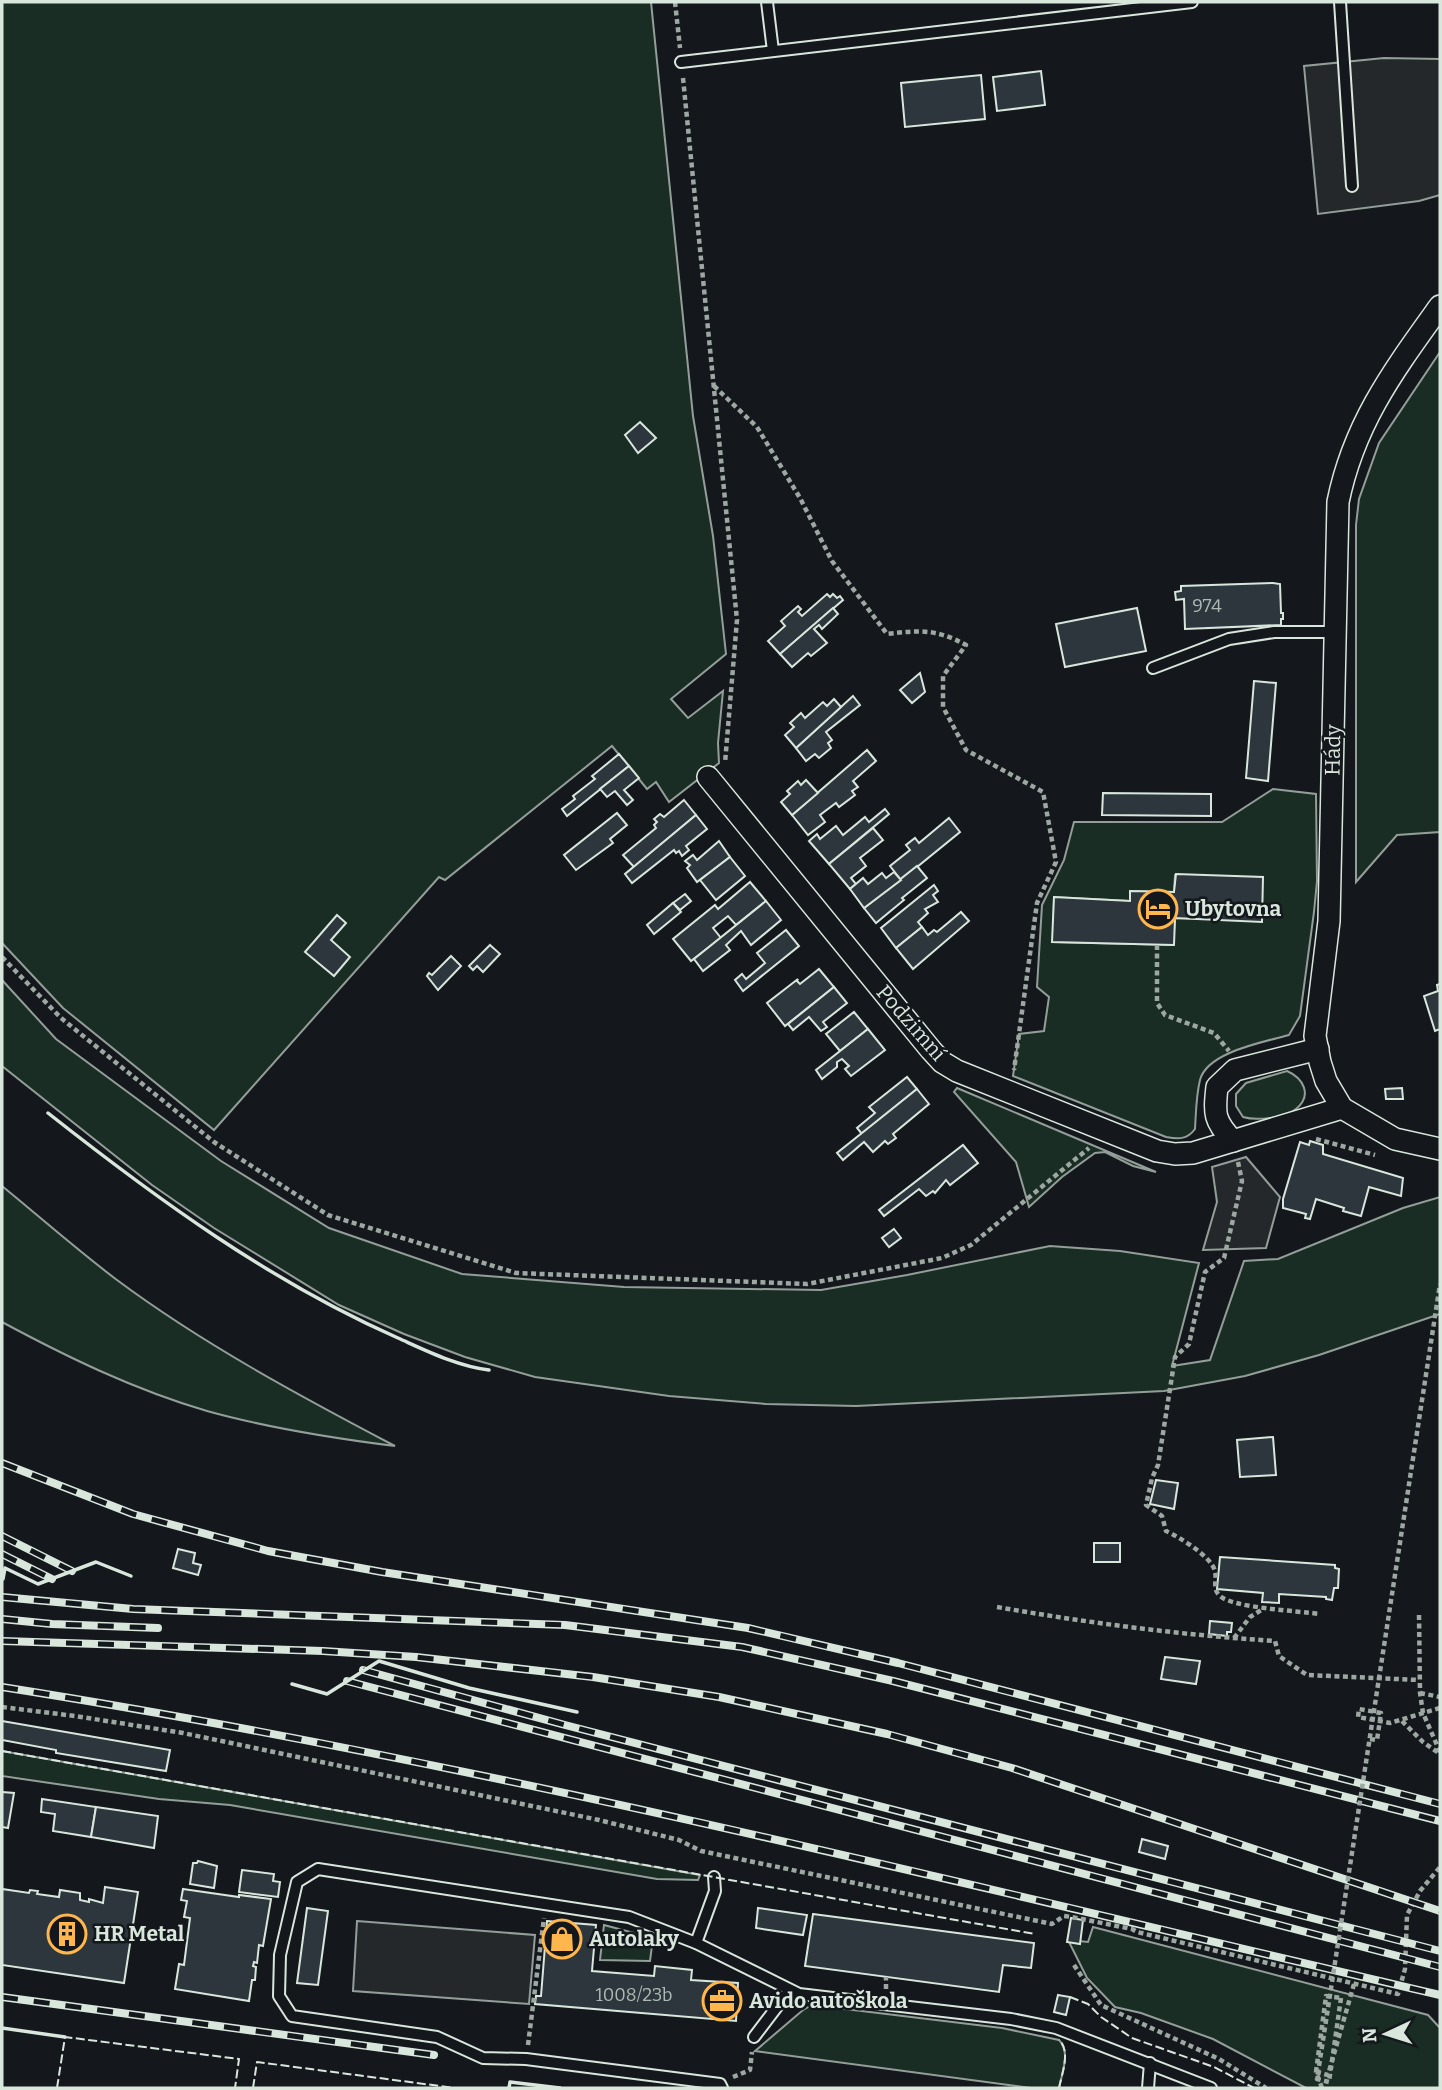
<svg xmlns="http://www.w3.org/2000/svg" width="1442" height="2090" font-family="Bitter,serif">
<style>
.green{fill:#1a2d24;stroke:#939e99;stroke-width:2;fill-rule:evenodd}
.parking{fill:#24282b;stroke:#939e99;stroke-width:2}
.building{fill:#2c363c;stroke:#d8e6dc;stroke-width:2}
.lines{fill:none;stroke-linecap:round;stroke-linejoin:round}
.service-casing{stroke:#d8e6dc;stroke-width:14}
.minor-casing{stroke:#d8e6dc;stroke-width:24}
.path{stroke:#9da8a2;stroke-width:4.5;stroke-dasharray:5 3.5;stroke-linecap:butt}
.service{stroke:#14181c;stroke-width:10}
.minor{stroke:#14181c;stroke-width:21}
.rail-casing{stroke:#d8e6dc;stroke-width:8}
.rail{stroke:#14181c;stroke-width:5;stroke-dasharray:16;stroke-linecap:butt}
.path-bridge{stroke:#9da8a2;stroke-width:4.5;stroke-dasharray:5 3.5;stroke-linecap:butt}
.fence{stroke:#d8e6dc;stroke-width:2;stroke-dasharray:9 3.5;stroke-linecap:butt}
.wall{stroke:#d8e6dc;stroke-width:3.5}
.labels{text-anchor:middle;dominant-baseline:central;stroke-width:5;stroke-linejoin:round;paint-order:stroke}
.number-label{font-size:18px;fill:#adbab4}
.street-label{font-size:21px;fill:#d8e6dc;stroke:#14181c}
.poi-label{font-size:21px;font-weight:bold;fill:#d8e6dc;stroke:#14181c;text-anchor:start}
</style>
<rect width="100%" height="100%" fill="#14181c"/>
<g class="green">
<path d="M2,2H651L693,416L713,536L726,654L671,699L688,718L723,691L718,743L719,763L669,802L656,782L647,789L612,746L445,880L439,877L214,1130L63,1008L2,943Z"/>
<path d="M1440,352V832L1397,835L1356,882V525L1359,499L1379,443Z"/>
<path d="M1273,789L1316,794L1317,881L1314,912L1300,1016L1289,1035C1264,1042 1207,1052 1200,1080C1196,1096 1196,1113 1195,1129C1187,1140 1178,1139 1166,1137L1013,1076L1019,1034L1044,1031L1049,997L1037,987L1042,905L1064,860L1074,822H1222ZM1175,875L1261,878L1260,920L1175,918L1173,945L1053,942L1054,897L1130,901L1131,891L1174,892Z"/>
<path d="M2,980L56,1039L221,1161L329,1228L462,1274L624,1287L821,1290L907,1275L1050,1246L1120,1251L1199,1263L1172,1366L1210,1360L1244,1261L1278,1259L1403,1208L1440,1197V1314L1319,1355L1245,1376L1164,1391L856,1406L766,1404L669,1396L535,1377L465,1357L404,1334L339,1305L214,1228L152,1185L2,1066Z"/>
<path d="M1287,1071C1303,1078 1313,1095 1296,1109C1286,1118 1256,1121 1243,1117L1236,1106V1094L1246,1083Z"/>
<path d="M957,1088L1156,1172L1133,1166L1105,1152L1095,1153L1062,1177L1029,1207L1016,1162L954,1092Z"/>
<path d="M2,1186C40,1217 77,1250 117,1280C203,1344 300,1396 395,1446C331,1438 268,1428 207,1411C135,1390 67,1357 2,1322Z"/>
<path d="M2,1751L700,1875L698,1880L657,1879L230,1805L159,1799L2,1776Z"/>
<path d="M604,1925L653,1938L650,1961L600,1960Z"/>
<path d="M1093,1927L1428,2015L1440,2028V2088H1306L1213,2039L1141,2013L1115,2007L1087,1978L1068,1940L1088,1942Z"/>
<path d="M812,2005L1002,2028L1059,2040C1071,2051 1062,2073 1059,2088H1031L755,2051L803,2010Z"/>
</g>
<g class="parking">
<path d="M1384,58L1440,59V195L1419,201L1318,214L1304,66Z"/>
<path d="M1246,1157L1280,1197L1266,1248L1203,1250L1217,1202L1212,1167Z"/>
<path d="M357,1921L535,1935L529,2004L353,1991Z"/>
</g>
<g class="building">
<path d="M1041,71L1045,105L997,111L993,77Z"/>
<path d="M981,75L985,119L905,127L901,83Z"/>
<path d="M640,422L656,438L638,453L625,435Z"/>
<path d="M1273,583L1280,584L1281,613H1283V619H1281V625L1185,629L1184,599L1176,600L1175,592L1181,591V586Z"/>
<path d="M827,594L830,597L833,594L837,598L840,596L843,600L780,654L768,641L785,626L781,621L798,606L801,609L798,612L802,616Z"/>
<path d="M833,608L838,614L822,629L819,625L814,629L827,643L811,656L808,653L792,667L780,654Z"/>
<path d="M1137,608L1146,651L1065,667L1056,624Z"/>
<path d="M920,673L925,692L912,703L900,690Z"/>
<path d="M1254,681L1276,683L1268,781L1246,778Z"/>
<path d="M853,696L860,705L826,732L832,740L828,743L831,748L819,758L815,754L806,761L796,748Z"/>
<path d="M834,699L841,707L796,748L785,735L794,727L790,723L801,713L805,718L823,702L827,706Z"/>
<path d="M867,750L876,761L853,781L858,787L852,791L855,795L839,807L836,803L820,815L825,822L808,835L792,815Z"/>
<path d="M619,754L629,766L567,816L562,809L575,799L573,796L595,779L592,776Z"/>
<path d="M629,766L639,778L624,790L633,800L627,805L615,791L607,797L600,789Z"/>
<path d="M806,780L818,793L792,815L781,802L790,794L787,791L798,781L801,785Z"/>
<path d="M1103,793L1211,794V816L1102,815Z"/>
<path d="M684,800L696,815L634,867L623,855L656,828L654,825L657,822L654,819L660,814L664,817Z"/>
<path d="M885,809L889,814L829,864L809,841L817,834L820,839L836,826L843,835L865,817L869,822Z"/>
<path d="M617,813L627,825L610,839L613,843L576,870L564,855Z"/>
<path d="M696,815L707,829L686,846L689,850L682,856L679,851L676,853L674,850L632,883L625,874Z"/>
<path d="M949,818L960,832L901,880L890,866L910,850L906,845L915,838L919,843Z"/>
<path d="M873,828L883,840L860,858L866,866L851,878L856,884L850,889L829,864Z"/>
<path d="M719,841L730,857L697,882L687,868L690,865L685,861L693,855L697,860Z"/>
<path d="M730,857L745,876L716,900L700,880Z"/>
<path d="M917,866L927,878L902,898L904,900L876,923L864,908Z"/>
<path d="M894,872L901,880L864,908L850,889L863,878L868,884L882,873L886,878Z"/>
<path d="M1176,874L1263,877L1262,922L1175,918L1174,945L1052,942L1054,897L1130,901V891L1174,892Z"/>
<path d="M750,882L766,901L736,925L728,916L713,928L721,938L691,961L673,939L715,905L718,909Z"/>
<path d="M934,885L938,891L933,895L938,902L925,909L928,913L918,922L922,927L896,948L881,928Z"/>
<path d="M685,894L691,901L680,910L673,903Z"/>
<path d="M766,901L781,920L751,945L741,931L726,945L730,950L703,971L694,959Z"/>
<path d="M673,903L681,912L654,934L647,925Z"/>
<path d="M961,912L969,921L913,969L896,948L922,927L928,935L934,930L937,932Z"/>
<path d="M337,915L346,923L331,940L350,957L334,976L305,952Z"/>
<path d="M786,930L799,946L743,991L735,980L742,974L746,979L765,963L757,953Z"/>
<path d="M490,945L500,954L483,972L477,966L473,970L469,966Z"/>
<path d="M451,956L461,966L438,990L427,976L429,973L432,975Z"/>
<path d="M819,969L834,987L785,1026L767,1003L798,979L797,981L800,984Z"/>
<path d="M1440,984V1029L1435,1031L1424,996L1438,991L1437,985Z"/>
<path d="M834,987L847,1003L823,1022L827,1027L821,1031L809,1017L793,1030L788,1024Z"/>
<path d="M854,1012L868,1029L840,1051L826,1034Z"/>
<path d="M868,1029L885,1050L851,1076L845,1069L849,1066L842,1059L837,1062V1067L822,1079L816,1070Z"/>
<path d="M907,1077L917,1089L862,1134L857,1128L875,1113L869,1107Z"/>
<path d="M1402,1088L1403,1099H1386L1385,1089Z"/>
<path d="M917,1089L929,1104L893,1134L896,1138L888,1144L885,1141L873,1152L864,1142L843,1160L837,1153Z"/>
<path d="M1310,1141L1323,1145V1154L1403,1178L1401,1196L1369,1187L1361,1216L1343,1211L1344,1208L1316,1199L1310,1219L1305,1218L1306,1214L1283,1208V1199L1300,1142L1309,1145Z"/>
<path d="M963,1145L978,1163L950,1185L946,1180L935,1193L933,1191L926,1196L919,1189L884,1216L879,1210Z"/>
<path d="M894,1229L901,1238L889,1247L882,1238Z"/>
<path d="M1273,1437L1276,1475L1240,1477L1237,1440Z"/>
<path d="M1156,1480L1178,1483L1174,1509L1150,1504Z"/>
<rect x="1094" y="1543" width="26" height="19"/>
<path d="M178,1549L195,1553L193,1563L201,1565L198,1575L173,1568Z"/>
<path d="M1220,1557L1335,1565V1568L1339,1569L1338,1588H1334L1332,1600L1326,1599V1597L1279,1594V1603L1262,1602L1263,1593L1217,1589Z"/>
<path d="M1210,1621L1232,1623L1231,1632H1227V1636L1209,1634Z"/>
<path d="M1165,1657L1200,1661L1196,1684L1161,1679Z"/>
<path d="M2,1721L170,1750L166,1771L56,1753V1750L2,1740Z"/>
<path d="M2,1792L14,1793L8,1828L2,1827Z"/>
<path d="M42,1799L96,1807L91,1837L53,1831L55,1814L41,1812Z"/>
<path d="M96,1807L158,1816L154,1848L91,1837Z"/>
<path d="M1142,1839L1168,1846L1165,1859L1139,1852Z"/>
<path d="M198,1861L217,1866L214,1888L190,1884L193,1863H197Z"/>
<path d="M242,1870L274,1874L273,1881L280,1882L278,1897L239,1892Z"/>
<path d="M105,1887L138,1892L124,1983L2,1965V1889L29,1893L30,1890L38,1891L37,1894L59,1897L60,1890L80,1893V1900L89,1902V1899L103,1903Z"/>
<path d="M183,1889L239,1897V1895L271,1899L263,1946L259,1945L257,1963L254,1962L253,1966L256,1967L255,1980H252L249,2001L175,1989L179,1964L184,1965L190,1918L184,1917L187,1901L181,1900Z"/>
<path d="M307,1908L328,1911L318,1985L297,1983Z"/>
<path d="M758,1908L807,1915L803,1935L756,1928Z"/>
<path d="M813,1914L1034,1943L1031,1968L1003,1965L999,1992L805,1966Z"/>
<path d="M1071,1918L1083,1920L1080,1944L1067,1942Z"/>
<path d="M547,1921L596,1925L592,1971L654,1976L655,1966L692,1970L691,1980L738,1983L736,2021L535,2004L536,1996H541Z"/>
<path d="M1058,1995L1070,1997L1066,2015L1054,2012Z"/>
</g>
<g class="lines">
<defs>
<g id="service">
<path d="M767,2L773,51"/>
<path d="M1340,2L1352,186"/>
<path d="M681,62L1192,2"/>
<path d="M1153,668L1229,639L1274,632H1335"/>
<path d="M696,1943L715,1891L714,1877"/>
<path d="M754,2037L789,1991"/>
<path d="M722,2088L720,2084L526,2059L483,2058L437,2037L292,2016L279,1996L280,1955L297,1882L318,1869L629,1917L696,1943L799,1994L1011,2019L1056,2028L1211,2088"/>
<path d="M1148,2088L1150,2063"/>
</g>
<g id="minor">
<path d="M1440,306C1394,370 1354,423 1338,502L1329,921L1315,1036L1320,1062L1326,1081L1342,1108L1395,1139L1440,1149"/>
<path d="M708,777L931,1050L942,1062L957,1071L1157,1151L1175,1154L1193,1153L1342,1108"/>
<path d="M1233,1141C1214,1121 1214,1114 1217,1087L1235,1070L1318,1049"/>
</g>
</defs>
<use href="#service" class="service-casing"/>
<use href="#minor" class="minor-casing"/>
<g class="path">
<path d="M675,2L680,48"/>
<path d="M683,78L737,620L725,763"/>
<path d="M714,386L757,427L800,498L832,561L887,634C920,630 937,629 966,645L943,676V707L966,750L1043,792L1056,862L1037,903L1014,1070"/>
<path d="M1157,945V1003L1165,1015L1214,1033L1229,1051"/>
<path d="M2,957L61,1018L214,1142L328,1215L516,1273L807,1284L942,1258L971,1245L1089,1148"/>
<path d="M1316,1139L1375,1155"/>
<path d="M1238,1162L1242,1181L1224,1258L1205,1272L1189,1344L1175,1357L1158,1465L1152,1478L1146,1505L1162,1516L1166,1531C1179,1537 1211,1556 1215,1571C1217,1580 1212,1589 1220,1596C1233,1608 1299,1611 1320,1614"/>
<path d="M997,1607C1089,1623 1181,1635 1275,1641L1279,1656L1307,1675L1419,1680"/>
<path d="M1419,1615L1420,1693L1423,1713L1440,1752"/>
<path d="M1234,1638L1250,1617L1263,1609"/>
<path d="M1420,1693L1440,1697"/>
<path d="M2,1707L75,1716L183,1733L599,1820L679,1840L701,1851L1052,1924L1064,1916L1072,1917L1132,1929L1137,1932L1398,1994L1405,1969L1407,1915L1420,1891L1440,1867"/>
<path d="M1402,1721L1423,1742L1440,1754"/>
<path d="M1370,1739L1377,1740L1381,1713L1359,1709L1358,1717L1390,1723L1440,1708"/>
<path d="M1074,1965L1101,2005L1219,2059L1266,2088"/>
<path d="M886,1989V1977"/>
<path d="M528,2045L544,1918"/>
<path d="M1316,2072L1328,2075L1354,1984"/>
<path d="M733,2077L750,2070L752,2052"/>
<path d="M1322,2088L1316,2072L1326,1996L1341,1998"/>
</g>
<use href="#service" class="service"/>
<use href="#minor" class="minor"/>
<defs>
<g id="rail">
<path d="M2,1463L133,1514L268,1551L382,1572L748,1628L898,1663L1440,1804"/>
<path d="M2,1536L72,1571"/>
<path d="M2,1554L52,1579"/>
<path d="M2,1597L133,1609L565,1625L742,1647L893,1681L1440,1821"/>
<path d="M2,1619L52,1624L158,1628"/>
<path d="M2,1641L323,1651L416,1657L593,1677L719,1697L887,1734L1012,1768L1440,1911"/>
<path d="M363,1670L565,1725L1440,1951"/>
<path d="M347,1681L1440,1967"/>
<path d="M2,1687C486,1763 963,1884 1440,1995"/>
<path d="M2,1997L434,2055"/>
</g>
</defs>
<use href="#rail" class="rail-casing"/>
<use href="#rail" class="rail"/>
<path class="path-bridge" d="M1341,1998L1329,2082L1317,2079L1440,1284"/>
<g class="fence">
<path d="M2,1751L1035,1934"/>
<path d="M1070,1997L1088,2004L1101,2017L1132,2038L1214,2067L1254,2088"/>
<path d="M57,2088L65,2037L239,2059L235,2088"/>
<path d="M253,2088L257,2062L455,2088"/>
<path d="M1059,2088C1062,2073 1071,2051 1059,2040"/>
</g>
<g class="wall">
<path d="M48,1113C157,1199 271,1282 398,1338C427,1351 457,1366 489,1370"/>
<path d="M3,1579L5,1568L38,1584L96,1562L131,1576"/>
<path d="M292,1684L327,1694L379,1661L469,1688L577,1712"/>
<path d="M2,2028L65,2037"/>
<path d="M509,2088L510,2082L560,2088"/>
</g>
</g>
<defs>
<symbol id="hotel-ring" viewBox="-11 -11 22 22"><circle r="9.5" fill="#14181c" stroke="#ffb74d" stroke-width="1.5"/><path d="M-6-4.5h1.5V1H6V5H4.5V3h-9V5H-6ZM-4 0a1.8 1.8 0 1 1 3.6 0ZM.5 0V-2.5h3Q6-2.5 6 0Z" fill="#ffb74d"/></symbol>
<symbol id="building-ring" viewBox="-11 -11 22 22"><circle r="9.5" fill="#14181c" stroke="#ffb74d" stroke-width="1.5"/><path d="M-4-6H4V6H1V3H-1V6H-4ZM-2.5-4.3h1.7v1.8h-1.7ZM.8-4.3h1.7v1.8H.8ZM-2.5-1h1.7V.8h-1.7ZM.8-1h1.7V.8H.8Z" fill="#ffb74d"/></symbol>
<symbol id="shop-ring" viewBox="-11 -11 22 22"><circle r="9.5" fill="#14181c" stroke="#ffb74d" stroke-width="1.5"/><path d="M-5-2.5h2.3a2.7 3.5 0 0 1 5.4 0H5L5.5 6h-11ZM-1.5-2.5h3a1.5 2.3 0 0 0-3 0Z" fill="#ffb74d"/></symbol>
<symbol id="office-ring" viewBox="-11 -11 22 22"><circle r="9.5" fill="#14181c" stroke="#ffb74d" stroke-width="1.5"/><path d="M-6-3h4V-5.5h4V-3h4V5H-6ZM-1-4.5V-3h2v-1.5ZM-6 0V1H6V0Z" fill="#ffb74d"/></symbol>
</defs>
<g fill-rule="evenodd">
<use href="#hotel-ring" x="1136" y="887" width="44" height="44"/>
<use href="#building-ring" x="45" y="1912" width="44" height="44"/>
<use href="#shop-ring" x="540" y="1917" width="44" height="44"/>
<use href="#office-ring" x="700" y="1979" width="44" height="44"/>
</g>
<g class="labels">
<g class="number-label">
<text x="1207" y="606">974</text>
<text x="634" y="1995">1008/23b</text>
</g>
<g class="street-label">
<text transform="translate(1333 750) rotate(-89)">Hády</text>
<text transform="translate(911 1023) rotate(49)">Podzimní</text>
</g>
<g class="poi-label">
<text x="1185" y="909">Ubytovna</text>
<text x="94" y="1934">HR Metal</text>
<text x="589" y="1939">Autolaky</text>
<text x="749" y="2001">Avido autoškola</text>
</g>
</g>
<rect width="1442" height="2090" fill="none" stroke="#d8e6dc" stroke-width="7"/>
<g transform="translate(1386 2034) rotate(266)" stroke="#14181c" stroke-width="5" paint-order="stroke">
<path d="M0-5L12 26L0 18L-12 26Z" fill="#d8e6dc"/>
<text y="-10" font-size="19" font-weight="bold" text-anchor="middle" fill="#d8e6dc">N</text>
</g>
</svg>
